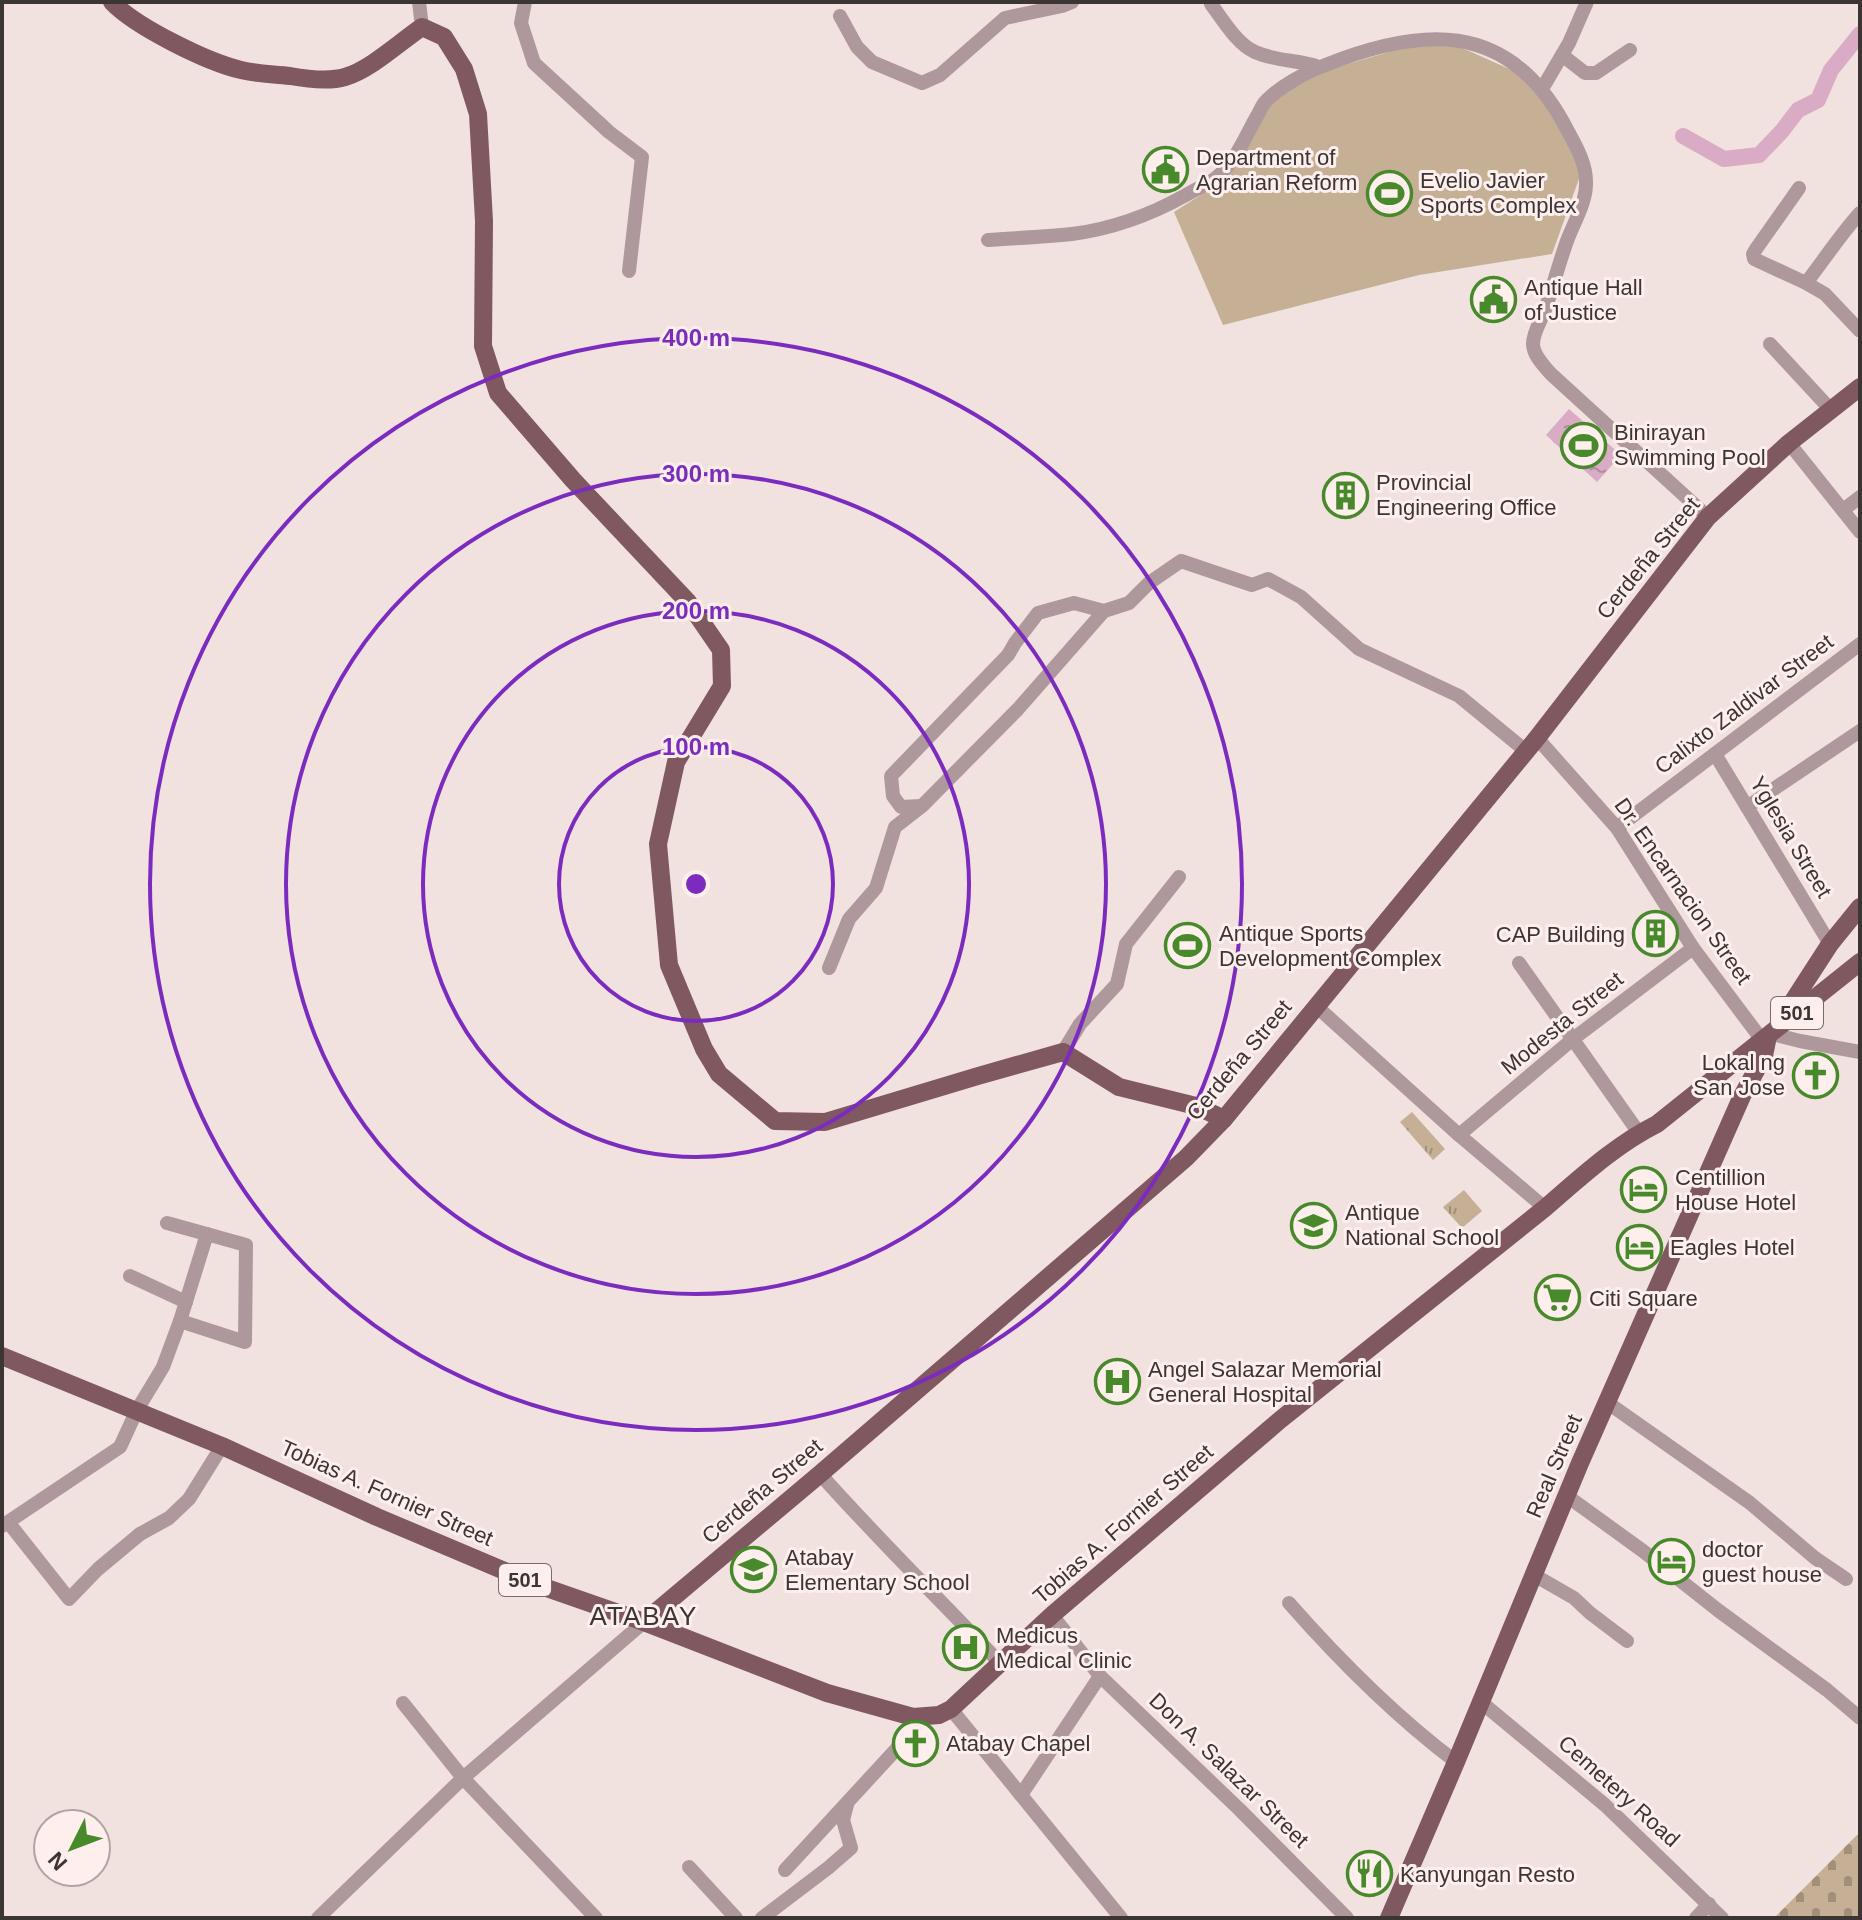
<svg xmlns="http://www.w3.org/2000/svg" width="1862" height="1920" font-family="Arial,sans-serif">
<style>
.cemetery{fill:url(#cemetery-stones)}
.park{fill:url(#park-tufts)}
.pitch{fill:#c5af95}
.water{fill:url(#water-ripples)}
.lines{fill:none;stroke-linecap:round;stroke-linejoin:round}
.river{stroke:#d9abc4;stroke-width:16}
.minor{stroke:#af989c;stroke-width:14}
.major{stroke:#805860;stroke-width:18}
.ring{fill:none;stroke:#7b2cbf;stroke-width:4}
.labels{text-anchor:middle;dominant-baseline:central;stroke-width:6;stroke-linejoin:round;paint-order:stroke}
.shield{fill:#feeeec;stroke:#766c6b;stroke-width:2}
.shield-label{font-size:20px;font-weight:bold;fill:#3b3534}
.poi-label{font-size:22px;fill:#3b3534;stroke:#feeeec;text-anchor:start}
.street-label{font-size:22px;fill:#3b3534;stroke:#feeeec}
.quarter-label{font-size:26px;letter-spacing:2px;fill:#3b3534;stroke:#feeeec}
.centre{fill:#7b2cbf;stroke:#feeeec;stroke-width:4}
.ring-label{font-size:24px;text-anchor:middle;font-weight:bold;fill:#7b2cbf;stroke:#feeeec;stroke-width:6;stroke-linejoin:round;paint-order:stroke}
</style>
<defs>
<pattern id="cemetery-stones" width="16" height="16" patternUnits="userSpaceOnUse" patternTransform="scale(2)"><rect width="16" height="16" fill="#c5af95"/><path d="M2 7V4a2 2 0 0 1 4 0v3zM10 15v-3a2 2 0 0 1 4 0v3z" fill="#a18f7a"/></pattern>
<pattern id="park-tufts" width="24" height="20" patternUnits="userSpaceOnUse" patternTransform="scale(2)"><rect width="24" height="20" fill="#c5af95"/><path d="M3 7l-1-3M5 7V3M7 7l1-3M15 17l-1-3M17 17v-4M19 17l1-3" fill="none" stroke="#a18f7a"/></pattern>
<pattern id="water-ripples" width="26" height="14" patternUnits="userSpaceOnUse" patternTransform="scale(2)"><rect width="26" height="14" fill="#d9abc4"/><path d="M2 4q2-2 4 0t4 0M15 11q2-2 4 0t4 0" fill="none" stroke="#b18ca0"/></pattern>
</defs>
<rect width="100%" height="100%" fill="#f1e1df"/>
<path class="cemetery" d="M1860,1832V1918H1774Z"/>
<g class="park">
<path d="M1412,1112L1445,1149L1433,1160L1400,1122Z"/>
<path d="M1464,1190L1482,1211L1462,1228L1443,1207Z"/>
</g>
<g class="pitch">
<path d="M1438,41L1467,50L1516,72L1540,95L1577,160L1580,176L1552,254L1419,275L1223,325L1174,212L1221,182L1272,103L1289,89L1317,73L1406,47Z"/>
<path d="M1181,927H1194L1205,935L1207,951L1198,964L1183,966L1172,957L1169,942Z"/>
</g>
<path class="water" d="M1569,409L1621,455L1597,482L1546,435Z"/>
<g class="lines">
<path class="river" d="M1683,136L1724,159L1759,155L1782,131L1798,110L1818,100L1831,70L1860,34"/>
<g class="minor">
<path d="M419,2L422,27"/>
<path d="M525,2L521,23L534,63L609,132L642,157L629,271"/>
<path d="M1211,4C1223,20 1237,44 1255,52C1275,61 1299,60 1319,67"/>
<path d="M840,16L857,47L872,62L922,83L940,75L1005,18L1062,6L1072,2"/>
<path d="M1562,55L1585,73H1596L1630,50"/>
<path d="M1542,89L1569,43L1587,2"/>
<path d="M1799,188L1756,249L1753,254L1754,259L1806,283L1825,294L1860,331"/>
<path d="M988,240C1016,238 1044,237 1072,234C1111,229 1152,214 1186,195C1196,189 1209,184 1217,177C1236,161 1245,137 1257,116C1260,111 1262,105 1266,101C1278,88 1306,72 1323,66C1419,27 1506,19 1563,122C1573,141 1587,162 1586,184C1586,203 1574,222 1567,241C1559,263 1553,287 1545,310C1541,321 1533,332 1533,344C1533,355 1544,366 1551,374L1708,517"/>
<path d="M1806,283C1824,260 1840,235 1860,213"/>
<path d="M1770,344L1831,410"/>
<path d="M1789,443L1860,532"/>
<path d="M1843,510L1860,497"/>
<path d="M1537,738L1617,828L1693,948L1759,1036"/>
<path d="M1715,754L1830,944"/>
<path d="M921,806L901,807L893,796L891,776L1008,655L1015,643L1038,613L1074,603L1104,611"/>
<path d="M1747,807L1860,731"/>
<path d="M1617,828L1860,644"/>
<path d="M1519,963L1639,1133"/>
<path d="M829,968L849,919L876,888L895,827L922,806L1018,709L1104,611L1129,603L1149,583L1181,561L1252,585L1268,579L1301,597L1359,649L1459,696L1526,751"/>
<path d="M1316,1006L1459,1135L1545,1208"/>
<path d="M1772,1034L1800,1041L1860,1052"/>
<path d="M1063,1052L1080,1024L1117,984L1126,944L1179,877"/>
<path d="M1459,1135L1573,1039L1693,948"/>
<path d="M167,1223L246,1245L245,1342L180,1321"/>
<path d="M130,1276L186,1302"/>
<path d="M1608,1403L1750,1503L1815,1558L1846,1579"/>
<path d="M820,1474C878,1539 940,1600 1000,1663"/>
<path d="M1567,1496L1643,1551L1719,1611L1827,1690L1860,1718"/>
<path d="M8,1522L69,1599L98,1569L140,1534L169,1518L189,1499L222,1446"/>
<path d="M2,1526L120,1447L137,1410L163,1367L180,1321L207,1234"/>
<path d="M1534,1575L1574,1598L1590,1613L1627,1641"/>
<path d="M1289,1603C1340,1661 1395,1716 1456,1762"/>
<path d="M1052,1615L1100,1676L1239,1809L1347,1918"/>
<path d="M1481,1702L1605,1805L1722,1918"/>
<path d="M403,1703L463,1778L596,1918"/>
<path d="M951,1709L1121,1918"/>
<path d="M1021,1795L1100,1676"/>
<path d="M689,1867L736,1918"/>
<path d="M785,1870L925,1718"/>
<path d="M318,1918L463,1778L644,1622"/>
<path d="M762,1918L828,1868L851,1848L843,1820L847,1805"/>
<path d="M1696,1918L1709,1904"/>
</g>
<g class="major">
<path d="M112,2C136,27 207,62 241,70C257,74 274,74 290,76C307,79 328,82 345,77C370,70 400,42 422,27L444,37L464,69L478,114L484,221L483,346L498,393L573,480L688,602L721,650L722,686L676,762L658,844L669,965L704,1049L719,1074L775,1121L825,1122L978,1076L1063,1052L1119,1087L1196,1106L1224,1119"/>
<path d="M1782,1018L1830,944L1860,907"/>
<path d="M2,1356L222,1446L377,1517L538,1585L644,1622L827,1693L913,1717L939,1715L951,1709L1052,1615L1280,1420L1545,1208C1580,1178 1615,1145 1657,1124L1860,962"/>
<path d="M644,1622L820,1474L1186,1158L1224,1119L1537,738L1708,517L1789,443L1860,387"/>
<path d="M1389,1918L1456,1762L1580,1463L1742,1096L1764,1056L1768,1036"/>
</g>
</g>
<g class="ring">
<circle cx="696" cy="884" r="137"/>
<circle cx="696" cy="884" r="273"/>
<circle cx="696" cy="884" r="410"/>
<circle cx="696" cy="884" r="546"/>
</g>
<defs>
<symbol id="civic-ring" viewBox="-11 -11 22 22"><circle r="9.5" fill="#feeeec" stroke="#47892b" stroke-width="1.5"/><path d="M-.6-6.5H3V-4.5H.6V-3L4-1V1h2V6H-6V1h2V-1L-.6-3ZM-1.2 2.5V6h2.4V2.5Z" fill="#47892b"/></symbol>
<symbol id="stadium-ring" viewBox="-11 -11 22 22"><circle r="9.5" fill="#feeeec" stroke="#47892b" stroke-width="1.5"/><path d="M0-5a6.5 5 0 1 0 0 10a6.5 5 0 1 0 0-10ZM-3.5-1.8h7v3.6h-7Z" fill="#47892b"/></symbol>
<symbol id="building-ring" viewBox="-11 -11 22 22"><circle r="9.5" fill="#feeeec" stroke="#47892b" stroke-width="1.5"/><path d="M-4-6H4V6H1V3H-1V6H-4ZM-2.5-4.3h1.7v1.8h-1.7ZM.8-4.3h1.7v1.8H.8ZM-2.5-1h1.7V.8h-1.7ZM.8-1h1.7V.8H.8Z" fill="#47892b"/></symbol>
<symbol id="church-ring" viewBox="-11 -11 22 22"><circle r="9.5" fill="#feeeec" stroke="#47892b" stroke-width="1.5"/><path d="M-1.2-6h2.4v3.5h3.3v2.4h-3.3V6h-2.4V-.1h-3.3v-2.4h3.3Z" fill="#47892b"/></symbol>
<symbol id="hotel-ring" viewBox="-11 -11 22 22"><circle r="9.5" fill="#feeeec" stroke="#47892b" stroke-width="1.5"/><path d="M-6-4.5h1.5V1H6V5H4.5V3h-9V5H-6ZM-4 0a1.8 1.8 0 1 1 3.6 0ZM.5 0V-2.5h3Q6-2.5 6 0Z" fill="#47892b"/></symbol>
<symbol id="school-ring" viewBox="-11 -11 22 22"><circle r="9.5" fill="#feeeec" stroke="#47892b" stroke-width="1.5"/><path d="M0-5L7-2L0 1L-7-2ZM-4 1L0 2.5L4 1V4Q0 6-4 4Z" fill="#47892b"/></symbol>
<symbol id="supermarket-ring" viewBox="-11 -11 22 22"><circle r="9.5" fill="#feeeec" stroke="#47892b" stroke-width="1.5"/><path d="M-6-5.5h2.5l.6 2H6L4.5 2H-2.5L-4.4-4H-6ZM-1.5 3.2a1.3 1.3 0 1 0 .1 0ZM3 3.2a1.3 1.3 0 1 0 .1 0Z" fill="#47892b"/></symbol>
<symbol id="hospital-ring" viewBox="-11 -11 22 22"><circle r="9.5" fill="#feeeec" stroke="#47892b" stroke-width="1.5"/><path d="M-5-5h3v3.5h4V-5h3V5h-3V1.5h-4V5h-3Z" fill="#47892b"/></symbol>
<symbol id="restaurant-ring" viewBox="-11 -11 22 22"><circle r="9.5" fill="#feeeec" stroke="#47892b" stroke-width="1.5"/><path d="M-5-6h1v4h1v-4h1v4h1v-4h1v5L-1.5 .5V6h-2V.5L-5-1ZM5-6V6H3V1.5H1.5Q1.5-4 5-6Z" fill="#47892b"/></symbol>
</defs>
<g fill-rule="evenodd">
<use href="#civic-ring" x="1140" y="144" width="51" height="51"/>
<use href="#stadium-ring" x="1364" y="168" width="51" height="51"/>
<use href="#civic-ring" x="1468" y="274" width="51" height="51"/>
<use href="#stadium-ring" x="1558" y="420" width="51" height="51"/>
<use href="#building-ring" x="1320" y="470" width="51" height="51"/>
<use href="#building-ring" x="1630" y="908" width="51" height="51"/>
<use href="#stadium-ring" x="1162" y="920" width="51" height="51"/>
<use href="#church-ring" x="1790" y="1050" width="51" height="51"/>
<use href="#hotel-ring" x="1618" y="1164" width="51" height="51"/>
<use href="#school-ring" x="1288" y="1200" width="51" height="51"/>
<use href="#hotel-ring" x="1614" y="1222" width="51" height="51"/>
<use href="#supermarket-ring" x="1532" y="1272" width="51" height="51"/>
<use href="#hospital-ring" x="1092" y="1356" width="51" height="51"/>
<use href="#hotel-ring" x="1646" y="1536" width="51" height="51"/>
<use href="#school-ring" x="728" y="1544" width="51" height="51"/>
<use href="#hospital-ring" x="940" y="1622" width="51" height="51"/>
<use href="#church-ring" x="890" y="1718" width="51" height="51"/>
<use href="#restaurant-ring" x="1344" y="1848" width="51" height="51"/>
</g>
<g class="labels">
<g class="shield">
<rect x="1771" y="997" width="52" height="32" rx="6"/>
<rect x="499" y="1564" width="52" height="32" rx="6"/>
</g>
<g class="shield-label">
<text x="1797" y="1013">501</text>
<text x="525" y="1580">501</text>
</g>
<g class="poi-label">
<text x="1196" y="157">Department of<tspan x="1196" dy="25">Agrarian Reform</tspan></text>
<text x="1420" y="180">Evelio Javier<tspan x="1420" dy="25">Sports Complex</tspan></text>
<text x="1524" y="287">Antique Hall<tspan x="1524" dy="25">of Justice</tspan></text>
<text x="1614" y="432">Binirayan<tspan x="1614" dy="25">Swimming Pool</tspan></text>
<text x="1376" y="482">Provincial<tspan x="1376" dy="25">Engineering Office</tspan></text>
<text x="1219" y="933">Antique Sports<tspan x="1219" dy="25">Development Complex</tspan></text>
<text x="1625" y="934" text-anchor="end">CAP Building</text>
<text x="1785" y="1062" text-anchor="end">Lokal ng<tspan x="1785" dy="25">San Jose</tspan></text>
<text x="1675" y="1177">Centillion<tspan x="1675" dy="25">House Hotel</tspan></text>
<text x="1345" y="1212">Antique<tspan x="1345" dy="25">National School</tspan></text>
<text x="1670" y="1247">Eagles Hotel</text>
<text x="1589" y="1298">Citi Square</text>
<text x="1148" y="1369">Angel Salazar Memorial<tspan x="1148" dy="25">General Hospital</tspan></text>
<text x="1702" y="1549">doctor<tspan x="1702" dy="25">guest house</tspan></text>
<text x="785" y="1557">Atabay<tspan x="785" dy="25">Elementary School</tspan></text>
<text x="996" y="1635">Medicus<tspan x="996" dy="25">Medical Clinic</tspan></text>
<text x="946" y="1743">Atabay Chapel</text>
<text x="1400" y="1874">Kanyungan Resto</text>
</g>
<g class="street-label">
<text transform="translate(1648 558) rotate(-51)">Cerdeña Street</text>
<text transform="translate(1744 704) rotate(-37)">Calixto Zaldivar Street</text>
<text transform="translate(1791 837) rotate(59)">Yglesia Street</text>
<text transform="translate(1683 891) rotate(55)">Dr. Encarnacion Street</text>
<text transform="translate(1562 1023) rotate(-39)">Modesta Street</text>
<text transform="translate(1239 1060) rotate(-50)">Cerdeña Street</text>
<text transform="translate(1554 1466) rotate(-67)">Real Street</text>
<text transform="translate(762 1491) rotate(-40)">Cerdeña Street</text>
<text transform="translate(387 1493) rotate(24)">Tobias A. Fornier Street</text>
<text transform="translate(1123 1524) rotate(-41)">Tobias A. Fornier Street</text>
<text transform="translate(1229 1770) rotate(44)">Don A. Salazar Street</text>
<text transform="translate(1619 1791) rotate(42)">Cemetery Road</text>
</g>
<g class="quarter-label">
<text x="644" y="1616">ATABAY</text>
</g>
</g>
<circle cx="696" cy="884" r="12" class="centre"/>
<g class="ring-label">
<text x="696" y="346">400 m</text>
<text x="696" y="482">300 m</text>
<text x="696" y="619">200 m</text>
<text x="696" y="755">100 m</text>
</g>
<rect width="1862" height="1920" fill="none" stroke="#3b3534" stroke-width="8"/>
<g transform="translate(72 1848) rotate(228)"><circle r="38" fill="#feeeec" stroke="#b0a4a2" stroke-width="2"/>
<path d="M0-6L14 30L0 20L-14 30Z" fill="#47892b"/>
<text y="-12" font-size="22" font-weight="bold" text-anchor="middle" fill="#3b3534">N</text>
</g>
</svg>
